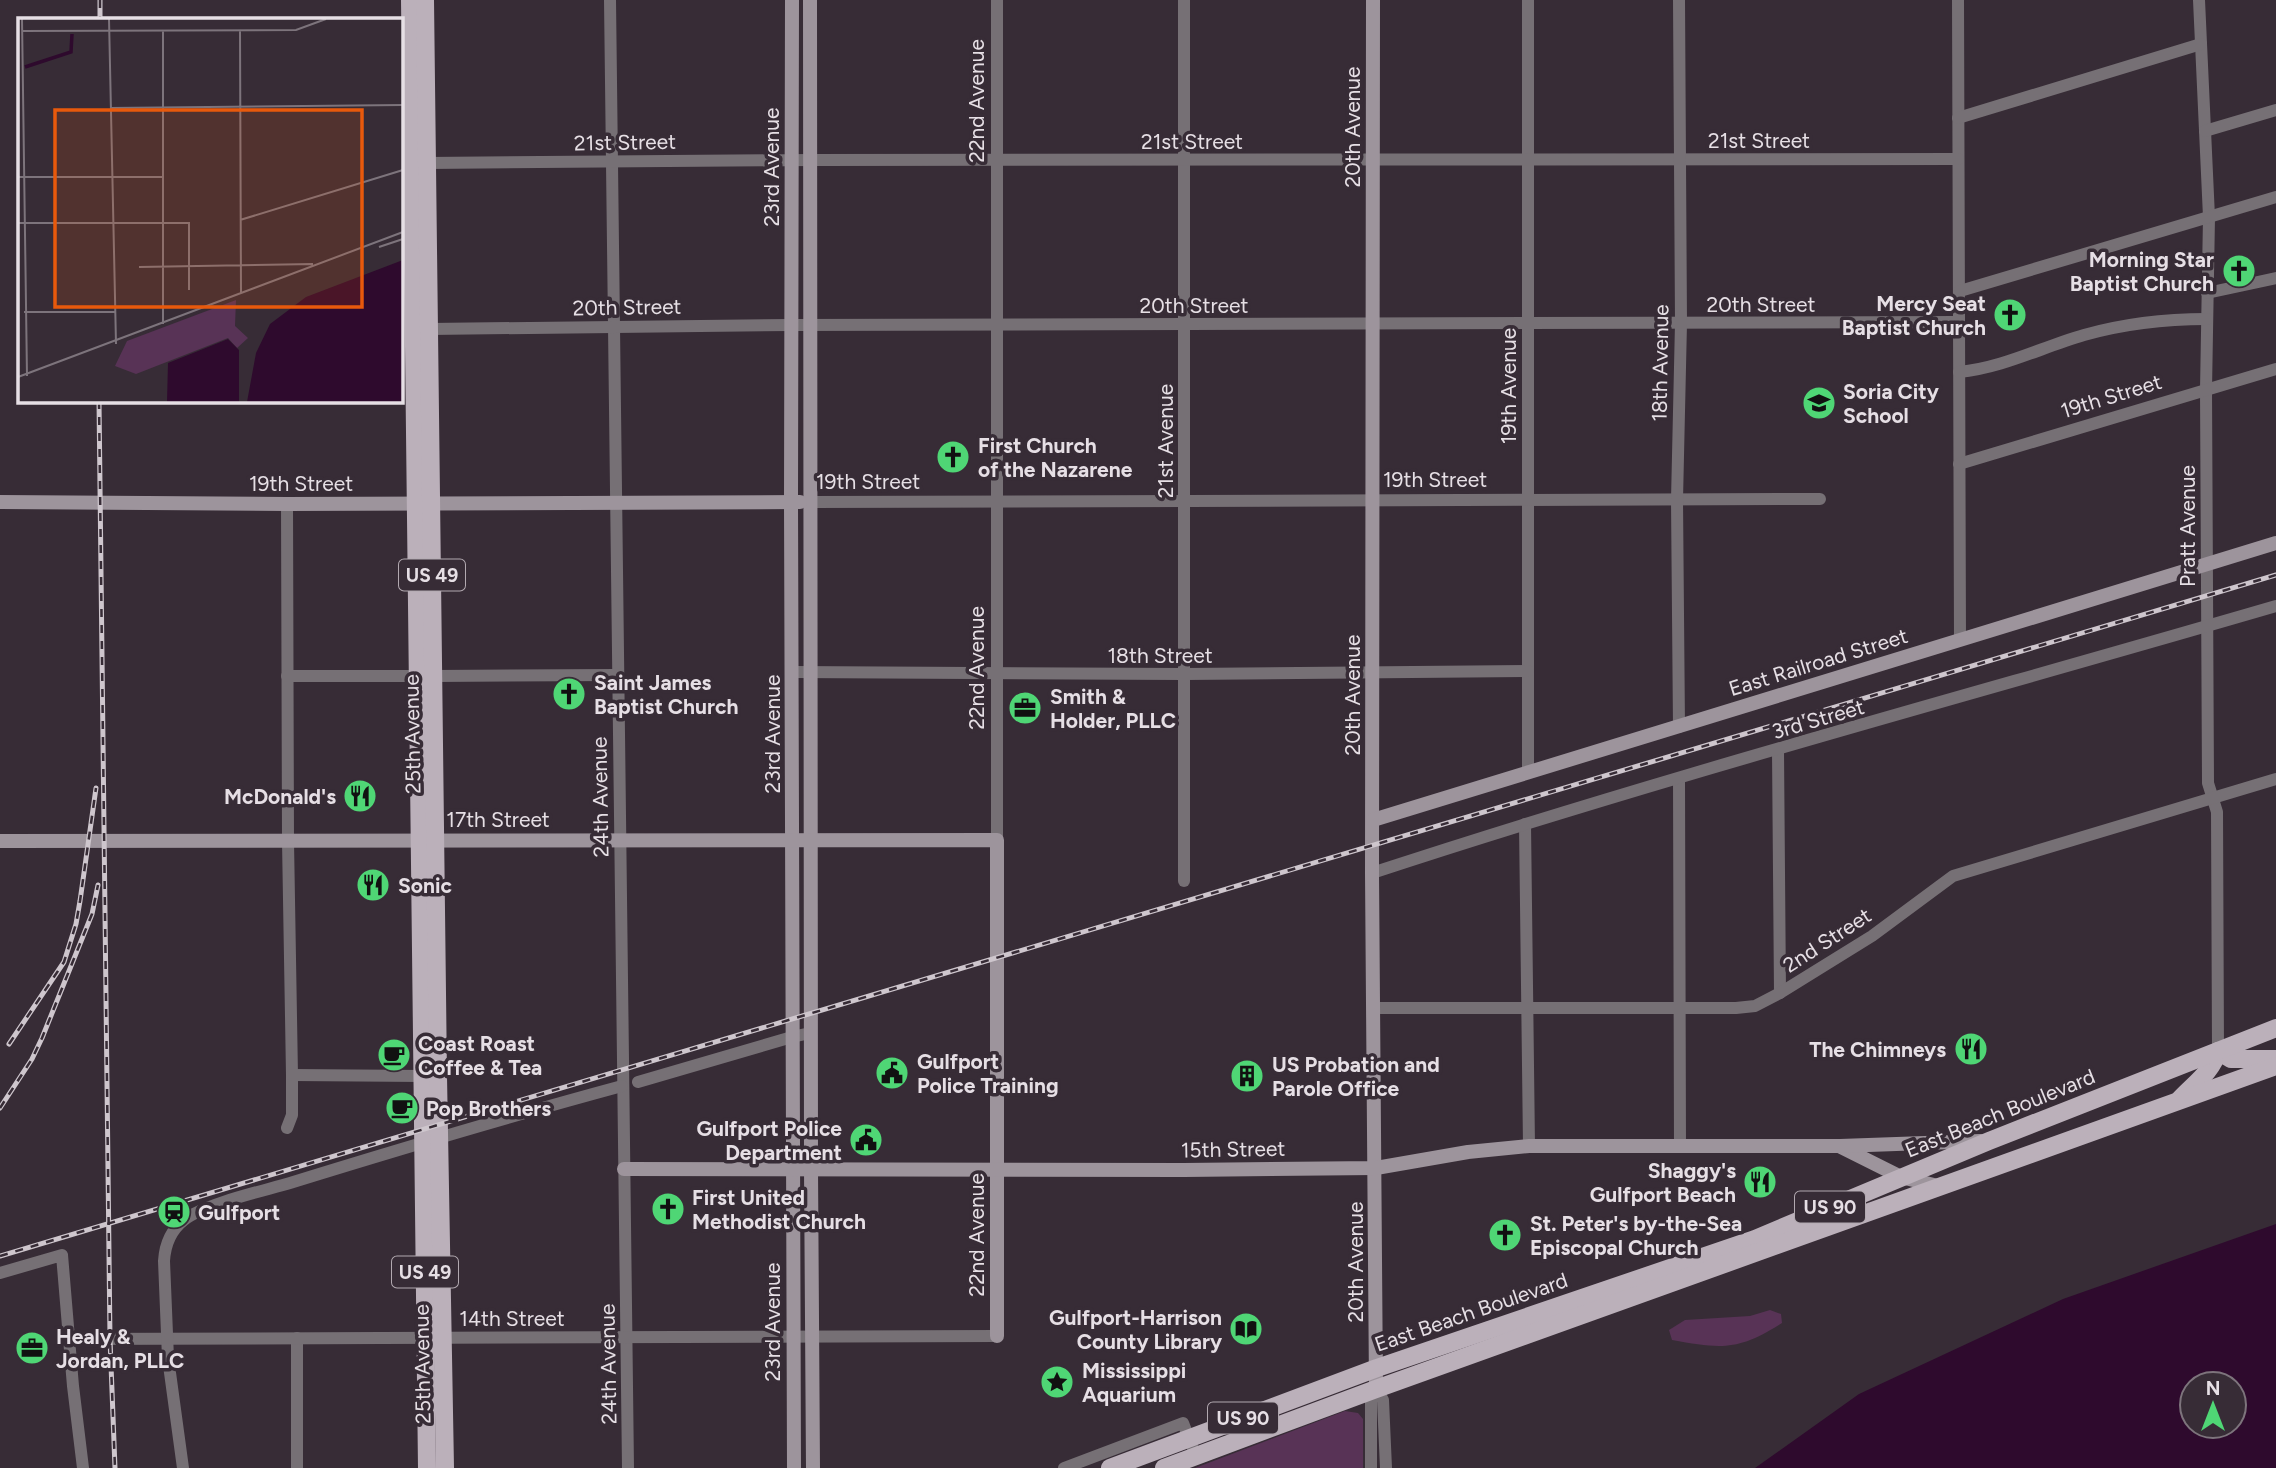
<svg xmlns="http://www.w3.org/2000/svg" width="2276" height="1468" font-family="Figtree,sans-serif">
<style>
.green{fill:#583356}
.water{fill:#2e0a2d;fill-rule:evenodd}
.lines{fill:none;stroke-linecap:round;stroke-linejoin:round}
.street{stroke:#767075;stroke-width:12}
.secondary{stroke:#9d949c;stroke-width:14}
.primary{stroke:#bbb0ba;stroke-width:18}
.rail-casing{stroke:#cec6cd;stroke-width:5}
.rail{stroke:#372c36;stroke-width:2.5;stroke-dasharray:8;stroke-linecap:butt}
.labels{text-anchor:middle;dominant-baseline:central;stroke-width:7;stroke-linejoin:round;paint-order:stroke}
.shield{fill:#372c36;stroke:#b2a9b0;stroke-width:2}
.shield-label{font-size:19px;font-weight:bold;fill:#e6dfe5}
.street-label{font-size:21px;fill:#e6dfe5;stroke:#372c36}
.poi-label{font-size:21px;font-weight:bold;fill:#e6dfe5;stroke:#372c36;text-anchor:start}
.inset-river{fill:none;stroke:#2e0a2d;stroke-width:3.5}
.inset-road{fill:none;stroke:#7d747c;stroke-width:2}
.view{fill:#e8590c;fill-opacity:0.15;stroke:#e8590c;stroke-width:3.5}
.inset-edge{fill:none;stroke:#e6dfe5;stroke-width:3.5}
</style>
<rect width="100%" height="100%" fill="#372c36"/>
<g class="green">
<path d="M1770,1310L1781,1314L1782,1323C1738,1351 1722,1349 1672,1340L1669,1330L1685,1320L1750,1316Z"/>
<path d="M1345,1411L1358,1413L1363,1419V1468H1195Z"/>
</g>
<path class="water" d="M2276,1224V1468H1755L1859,1394L2063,1299ZM2192,1384H2234V1426H2192Z"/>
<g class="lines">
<g class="street">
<path d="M610,0L628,1468"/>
<path d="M1184,0V881"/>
<path d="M1528,0V771"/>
<path d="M1958,0L1960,640"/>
<path d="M2199,0L2209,217L2206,390L2208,783L2217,812L2218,1051"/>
<path d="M1958,118L2201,44"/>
<path d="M2205,131L2276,110"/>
<path d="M427,163L810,160L1958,159"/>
<path d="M1960,291L2276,197"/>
<path d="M2207,293L2276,278"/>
<path d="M429,329L791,325L1959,322"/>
<path d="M1959,372C2003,368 2042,347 2084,335C2123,324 2166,319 2207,319"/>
<path d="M1959,464L2276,369"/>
<path d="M811,502L1820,499"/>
<path d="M287,504L288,841L292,1075V1115L287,1128"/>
<path d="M793,672L1185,674L1528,671"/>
<path d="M287,676H418"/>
<path d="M434,676L617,675"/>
<path d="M1679,727L1677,500L1681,323L1679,0"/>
<path d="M1778,751L1780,993"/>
<path d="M1679,779L1680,1145"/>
<path d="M1525,824L1529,1146"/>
<path d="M997,840V0"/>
<path d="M1372,873C1670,775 1974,694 2276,606"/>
<path d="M1373,1008H1736L1755,1006L1780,993L1872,936L1953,876L2276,779"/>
<path d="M292,1075L423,1076"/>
<path d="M638,1082L792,1037L810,1033"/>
<path d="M0,1273L62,1255L73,1386L83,1468"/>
<path d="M297,1338V1468"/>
<path d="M68,1339L997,1336"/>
<path d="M1376,1389L1383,1400L1386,1468"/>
<path d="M183,1468L168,1358L164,1261C165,1245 171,1230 184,1220C204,1204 263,1191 290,1183C400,1149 511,1116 622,1086"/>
<path d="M1064,1468L1183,1423L1192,1446"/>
<path d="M1371,1468V1399L1376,1389"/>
</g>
<g class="secondary">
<path d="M792,0L791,502L794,1468"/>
<path d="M810,0L811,1169L813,1468"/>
<path d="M1373,0L1372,873L1376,1389"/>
<path d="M0,502L287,504L800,502"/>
<path d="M1373,820L2276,543"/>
<path d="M0,841L997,840V1336"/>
<path d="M1841,1147L1901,1177L1938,1186"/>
<path d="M624,1169L1184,1170L1376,1168L1468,1152L1529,1146H1840L1981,1141"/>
</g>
<g class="primary">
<path d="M410,0L427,1468"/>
<path d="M425,0L438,1076L445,1468"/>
<path d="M2180,1099C2195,1083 2212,1072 2218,1051L2231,1059H2276"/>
<path d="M1110,1468L1377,1368L1755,1239L1989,1141L2276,1028"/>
<path d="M1164,1468L1376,1389L2276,1066"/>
</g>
<defs>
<g id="rail">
<path d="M100,0V19"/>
<path d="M99,401L110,1339L115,1468"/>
<path d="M9,1044L64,962L76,924L80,901L96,788"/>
<path d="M0,1108L32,1059L42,1038L92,914L98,885"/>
<path d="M0,1256L2276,575"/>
</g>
</defs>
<use href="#rail" class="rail-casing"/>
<use href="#rail" class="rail"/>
</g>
<defs>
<symbol id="church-disc" viewBox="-11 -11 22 22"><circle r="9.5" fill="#4fd675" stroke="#372c36"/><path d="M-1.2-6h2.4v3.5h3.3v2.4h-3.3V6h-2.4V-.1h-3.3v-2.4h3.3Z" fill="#111"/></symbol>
<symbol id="school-disc" viewBox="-11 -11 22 22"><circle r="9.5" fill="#4fd675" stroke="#372c36"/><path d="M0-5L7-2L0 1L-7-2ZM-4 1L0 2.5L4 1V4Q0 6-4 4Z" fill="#111"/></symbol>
<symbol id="office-disc" viewBox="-11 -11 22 22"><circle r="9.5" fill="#4fd675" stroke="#372c36"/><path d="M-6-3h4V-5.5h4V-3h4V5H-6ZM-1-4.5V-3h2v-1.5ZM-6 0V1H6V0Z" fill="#111"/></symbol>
<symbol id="restaurant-disc" viewBox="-11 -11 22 22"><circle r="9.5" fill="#4fd675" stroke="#372c36"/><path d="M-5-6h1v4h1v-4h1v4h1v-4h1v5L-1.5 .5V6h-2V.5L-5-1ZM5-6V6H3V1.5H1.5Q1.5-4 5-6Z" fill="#111"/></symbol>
<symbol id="cafe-disc" viewBox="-11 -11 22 22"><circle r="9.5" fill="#4fd675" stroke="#372c36"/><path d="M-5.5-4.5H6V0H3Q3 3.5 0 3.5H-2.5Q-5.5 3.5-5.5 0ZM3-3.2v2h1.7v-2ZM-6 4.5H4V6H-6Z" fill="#111"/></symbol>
<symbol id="civic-disc" viewBox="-11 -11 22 22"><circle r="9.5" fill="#4fd675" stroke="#372c36"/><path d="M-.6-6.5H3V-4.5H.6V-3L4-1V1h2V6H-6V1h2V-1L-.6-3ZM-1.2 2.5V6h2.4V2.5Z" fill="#111"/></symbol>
<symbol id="building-disc" viewBox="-11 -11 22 22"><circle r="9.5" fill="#4fd675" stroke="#372c36"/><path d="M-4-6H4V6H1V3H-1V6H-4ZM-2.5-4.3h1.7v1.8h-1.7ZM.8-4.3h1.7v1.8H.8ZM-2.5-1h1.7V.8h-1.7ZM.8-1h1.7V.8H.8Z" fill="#111"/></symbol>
<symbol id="station-disc" viewBox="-11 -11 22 22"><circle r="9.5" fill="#4fd675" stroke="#372c36"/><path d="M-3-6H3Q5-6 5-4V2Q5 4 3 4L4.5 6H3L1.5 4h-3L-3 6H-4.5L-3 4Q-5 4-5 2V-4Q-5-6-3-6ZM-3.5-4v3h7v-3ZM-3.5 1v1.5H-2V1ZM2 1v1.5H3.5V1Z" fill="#111"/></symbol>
<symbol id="library-disc" viewBox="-11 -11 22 22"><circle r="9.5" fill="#4fd675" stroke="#372c36"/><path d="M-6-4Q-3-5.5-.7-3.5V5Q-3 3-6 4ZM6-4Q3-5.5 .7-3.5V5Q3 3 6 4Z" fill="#111"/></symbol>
<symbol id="sight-disc" viewBox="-11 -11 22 22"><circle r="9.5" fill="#4fd675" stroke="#372c36"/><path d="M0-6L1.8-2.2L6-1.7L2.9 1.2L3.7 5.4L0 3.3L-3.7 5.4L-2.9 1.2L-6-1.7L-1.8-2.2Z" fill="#111"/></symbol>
</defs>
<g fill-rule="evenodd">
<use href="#church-disc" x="2220" y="252" width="38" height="38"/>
<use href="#church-disc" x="1991" y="296" width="38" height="38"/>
<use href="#school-disc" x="1800" y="384" width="38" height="38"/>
<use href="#church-disc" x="934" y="438" width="38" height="38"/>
<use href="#church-disc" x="550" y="675" width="38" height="38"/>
<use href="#office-disc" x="1006" y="689" width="38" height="38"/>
<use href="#restaurant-disc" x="341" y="777" width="38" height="38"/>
<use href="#restaurant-disc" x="354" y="866" width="38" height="38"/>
<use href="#restaurant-disc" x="1952" y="1030" width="38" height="38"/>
<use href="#cafe-disc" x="375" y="1036" width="38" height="38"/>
<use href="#civic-disc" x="873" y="1054" width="38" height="38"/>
<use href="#building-disc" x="1228" y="1057" width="38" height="38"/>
<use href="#cafe-disc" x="383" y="1089" width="38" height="38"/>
<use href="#civic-disc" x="847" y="1121" width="38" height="38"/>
<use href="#restaurant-disc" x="1741" y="1163" width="38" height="38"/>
<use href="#church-disc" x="649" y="1190" width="38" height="38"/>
<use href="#station-disc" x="155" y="1193" width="38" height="38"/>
<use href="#church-disc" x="1486" y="1216" width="38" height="38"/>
<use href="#library-disc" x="1227" y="1310" width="38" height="38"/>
<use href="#office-disc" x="13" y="1329" width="38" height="38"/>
<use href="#sight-disc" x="1038" y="1363" width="38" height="38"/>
</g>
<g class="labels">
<g class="shield">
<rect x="399" y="559.5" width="66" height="31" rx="5"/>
<rect x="1795" y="1191.5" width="70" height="31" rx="5"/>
<rect x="392" y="1256.5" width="66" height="31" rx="5"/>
<rect x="1208" y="1402.5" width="70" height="31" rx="5"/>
</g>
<g class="shield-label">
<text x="432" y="575">US 49</text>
<text x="1830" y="1207">US 90</text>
<text x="425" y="1272">US 49</text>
<text x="1243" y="1418">US 90</text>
</g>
<g class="street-label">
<text transform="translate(976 101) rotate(-90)">22nd Avenue</text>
<text transform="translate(1352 127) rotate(-90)">20th Avenue</text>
<text x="1759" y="140">21st Street</text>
<text x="1192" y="141">21st Street</text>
<text transform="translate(625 142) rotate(-1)">21st Street</text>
<text transform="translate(771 167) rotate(-90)">23rd Avenue</text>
<text x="1761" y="304">20th Street</text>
<text x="1194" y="305">20th Street</text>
<text transform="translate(627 307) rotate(-1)">20th Street</text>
<text transform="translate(1660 363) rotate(-89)">18th Avenue</text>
<text transform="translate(1508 386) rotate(-90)">19th Avenue</text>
<text transform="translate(2111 396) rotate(-17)">19th Street</text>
<text transform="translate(1165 441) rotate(-90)">21st Avenue</text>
<text x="1435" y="479">19th Street</text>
<text x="868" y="481">19th Street</text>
<text x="301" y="483">19th Street</text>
<text transform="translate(2187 526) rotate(-90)">Pratt Avenue</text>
<text x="1160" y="655">18th Street</text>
<text transform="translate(1818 662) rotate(-17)">East Railroad Street</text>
<text transform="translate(976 668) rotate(-90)">22nd Avenue</text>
<text transform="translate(1352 695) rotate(-90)">20th Avenue</text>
<text transform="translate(1818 719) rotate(-16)">3rd Street</text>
<text transform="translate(412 734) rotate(-91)">25th Avenue</text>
<text transform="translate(772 734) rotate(-90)">23rd Avenue</text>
<text transform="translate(600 797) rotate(-91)">24th Avenue</text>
<text x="498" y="819">17th Street</text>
<text transform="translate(1827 940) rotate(-33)">2nd Street</text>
<text transform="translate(2000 1113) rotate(-22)">East Beach Boulevard</text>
<text transform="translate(1233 1149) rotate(-1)">15th Street</text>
<text transform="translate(976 1235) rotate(-90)">22nd Avenue</text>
<text transform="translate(1355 1262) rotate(-90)">20th Avenue</text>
<text transform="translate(1471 1312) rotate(-19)">East Beach Boulevard</text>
<text x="512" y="1318">14th Street</text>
<text transform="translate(772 1322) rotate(-90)">23rd Avenue</text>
<text transform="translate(422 1364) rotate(-91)">25th Avenue</text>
<text transform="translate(608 1364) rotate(-91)">24th Avenue</text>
</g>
<g class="poi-label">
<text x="2214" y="259" text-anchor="end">Morning Star<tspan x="2214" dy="24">Baptist Church</tspan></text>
<text x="1986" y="303" text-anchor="end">Mercy Seat<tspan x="1986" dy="24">Baptist Church</tspan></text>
<text x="1843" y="391">Soria City<tspan x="1843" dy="24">School</tspan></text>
<text x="978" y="445">First Church<tspan x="978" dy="24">of the Nazarene</tspan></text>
<text x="594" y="682">Saint James<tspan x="594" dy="24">Baptist Church</tspan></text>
<text x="1050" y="696">Smith &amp;<tspan x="1050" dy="24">Holder, PLLC</tspan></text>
<text x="336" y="796" text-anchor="end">McDonald's</text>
<text x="398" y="885">Sonic</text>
<text x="418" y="1043">Coast Roast<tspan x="418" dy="24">Coffee &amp; Tea</tspan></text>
<text x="1946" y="1049" text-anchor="end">The Chimneys</text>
<text x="917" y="1061">Gulfport<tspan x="917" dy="24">Police Training</tspan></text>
<text x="1272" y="1064">US Probation and<tspan x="1272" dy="24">Parole Office</tspan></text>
<text x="426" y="1108">Pop Brothers</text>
<text x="842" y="1128" text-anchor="end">Gulfport Police<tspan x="842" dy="24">Department</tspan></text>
<text x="1736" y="1170" text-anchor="end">Shaggy's<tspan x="1736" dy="24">Gulfport Beach</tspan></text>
<text x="692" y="1197">First United<tspan x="692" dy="24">Methodist Church</tspan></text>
<text x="198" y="1212">Gulfport</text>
<text x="1530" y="1223">St. Peter's by-the-Sea<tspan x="1530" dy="24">Episcopal Church</tspan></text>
<text x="1222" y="1317" text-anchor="end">Gulfport-Harrison<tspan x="1222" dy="24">County Library</tspan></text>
<text x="56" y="1336">Healy &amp;<tspan x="56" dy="24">Jordan, PLLC</tspan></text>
<text x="1082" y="1370">Mississippi<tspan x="1082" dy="24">Aquarium</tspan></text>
</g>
</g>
<g transform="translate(18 18)">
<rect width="385" height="385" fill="#372c36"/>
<path d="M218,282L217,308L230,320L219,330L210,320L118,356L97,348L109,323Z" fill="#583356"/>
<path d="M385,242V384H229L238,335L252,306L288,279ZM210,321L221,332V384H149L150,345Z" fill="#2e0a2d"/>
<path class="inset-river" d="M7,49L53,34L54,16"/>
<path class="inset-road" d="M4,1L9,358M91,1L98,326M4,13L278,12L308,1M145,13V306M222,13L223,275M92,90L385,87M0,159H144M222,202L385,152M0,205H171V272M361,229L385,221M121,249L295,246M6,294H97M0,359L385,214"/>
<path class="view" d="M37,92H344V289H37Z"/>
<rect width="385" height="385" class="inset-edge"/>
</g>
<g transform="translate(2213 1405)"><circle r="33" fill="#372c36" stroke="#7d747c" stroke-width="2"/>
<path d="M0-5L12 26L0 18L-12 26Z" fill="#4fd675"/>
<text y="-10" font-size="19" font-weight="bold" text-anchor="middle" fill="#e6dfe5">N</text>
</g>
</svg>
